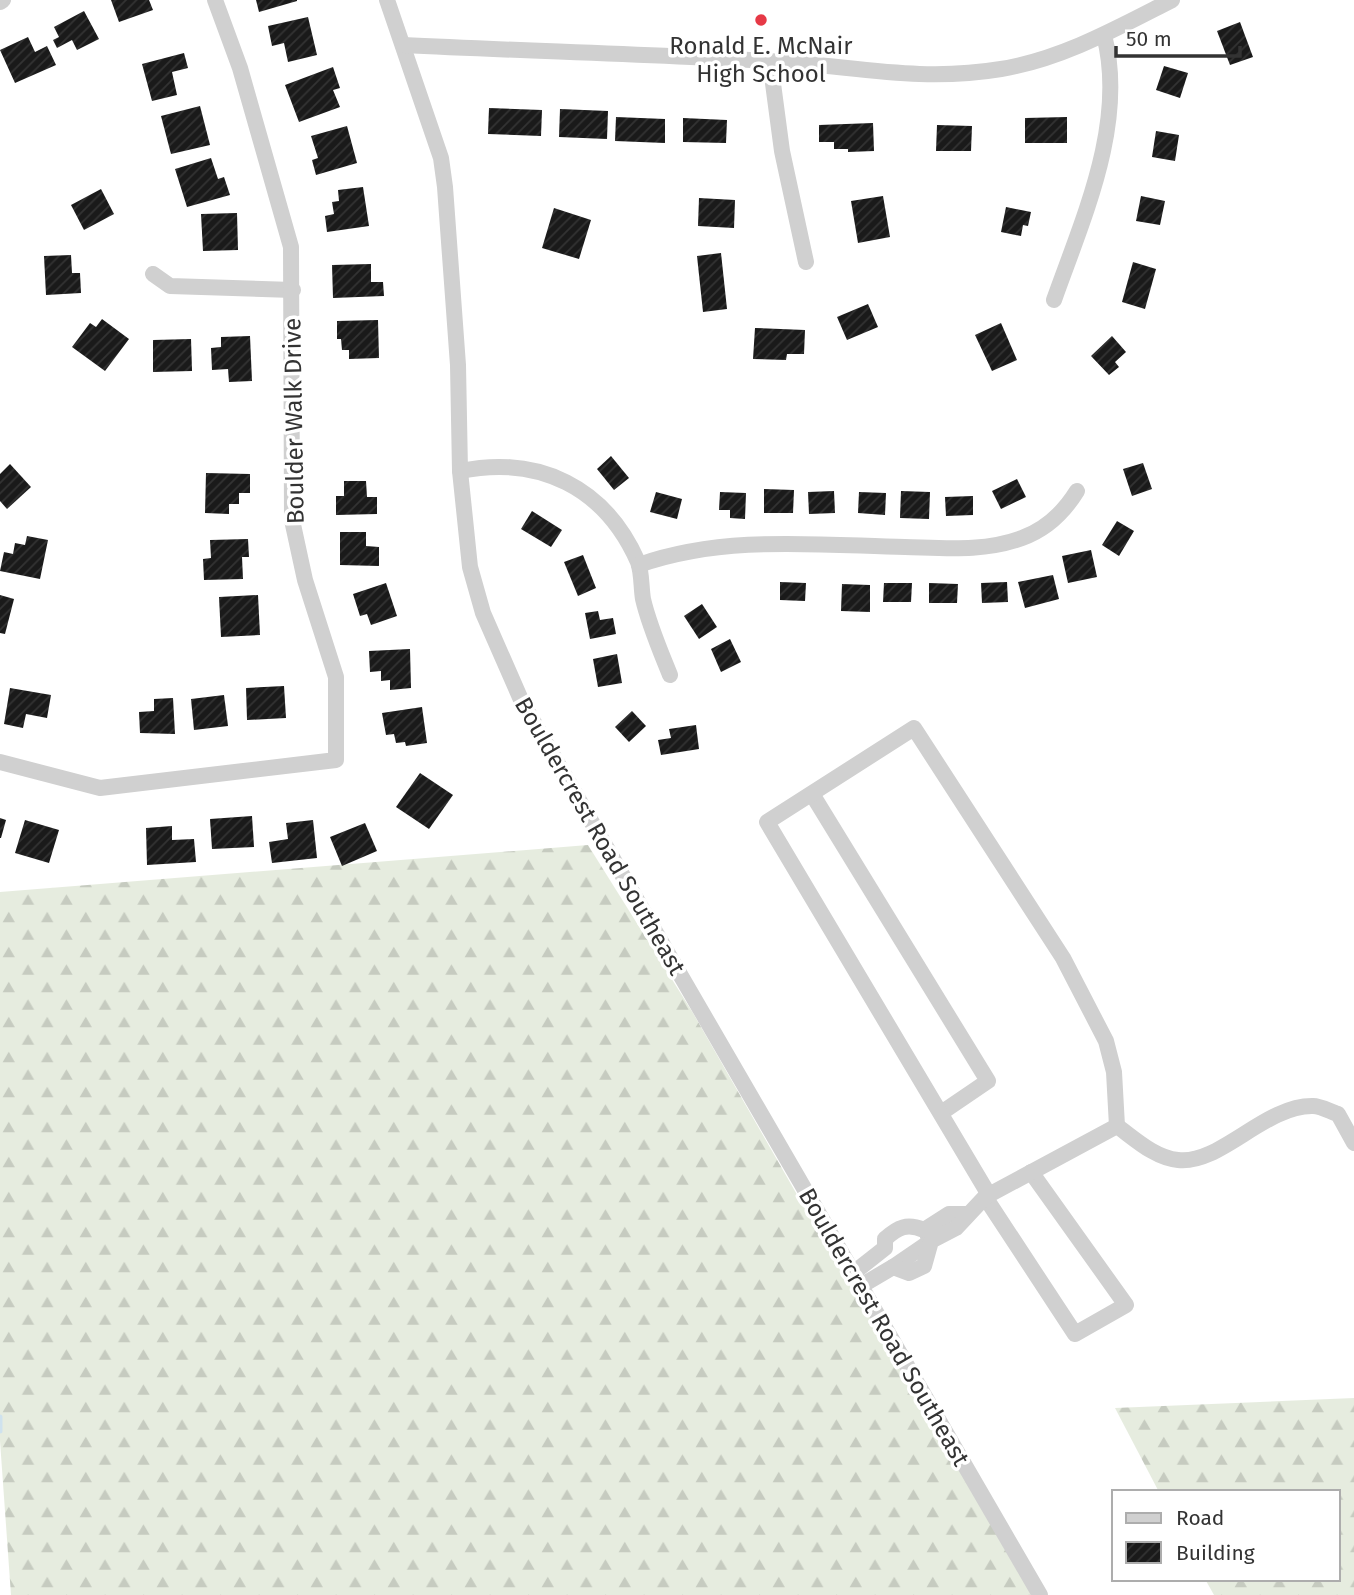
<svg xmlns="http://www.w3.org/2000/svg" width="1354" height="1595" font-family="'Fira Sans',sans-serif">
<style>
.forest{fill:url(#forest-firs)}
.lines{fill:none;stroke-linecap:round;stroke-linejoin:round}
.stream{stroke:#cfe2ee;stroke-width:5}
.building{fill:url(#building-hatch)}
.minor{stroke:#d0d0d0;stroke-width:16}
.poi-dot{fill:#e63946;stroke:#fff;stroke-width:2.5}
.labels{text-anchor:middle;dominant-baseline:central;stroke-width:7;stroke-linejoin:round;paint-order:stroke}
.poi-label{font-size:24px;fill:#333;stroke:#fff}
.street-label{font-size:24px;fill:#333;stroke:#fff}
</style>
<defs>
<pattern id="forest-firs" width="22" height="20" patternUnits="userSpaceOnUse" patternTransform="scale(1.75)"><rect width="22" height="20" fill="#e6ecdf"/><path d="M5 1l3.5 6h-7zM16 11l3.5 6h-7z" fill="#c6cbc0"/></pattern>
<pattern id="building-hatch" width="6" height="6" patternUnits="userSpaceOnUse" patternTransform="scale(1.75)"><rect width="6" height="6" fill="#1a1a1a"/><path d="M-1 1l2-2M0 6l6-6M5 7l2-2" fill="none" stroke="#333"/></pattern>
</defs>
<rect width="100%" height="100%" fill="#fff"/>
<g class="forest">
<path d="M588,845L693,1013L843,1275L936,1416L1042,1595H11L0,1441V892Z"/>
<path d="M1354,1398V1595H1214L1205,1579H1338V1492H1159L1115,1408Z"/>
</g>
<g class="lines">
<path class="stream" d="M0,1417V1431"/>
</g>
<g class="building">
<path d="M111,0H149L153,10L119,22Z"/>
<path d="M256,0H297V1L259,12Z"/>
<path d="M84,11L99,39L77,50L72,40L57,48L53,40L59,37L54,27Z"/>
<path d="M308,17L317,55L288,62L284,43L272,46L268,26Z"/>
<path d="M1240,22L1253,57L1230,65L1217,31Z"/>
<path d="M28,37L35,52L47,46L56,65L15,83L0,50Z"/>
<path d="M184,53L188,68L172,72L177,95L152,101L142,64Z"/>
<path d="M1164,66L1188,73L1180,98L1156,90Z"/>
<path d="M333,67L340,88L333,90L340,107L299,122L285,85Z"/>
<path d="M200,106L210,145L171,154L161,116Z"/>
<path d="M489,108L542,110L541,136L488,134Z"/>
<path d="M560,109L608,111L607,139L559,137Z"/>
<path d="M616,117L665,119V143L615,141Z"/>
<path d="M1067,117V143H1025V118Z"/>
<path d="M683,118L727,120L726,143L683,142Z"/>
<path d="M873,123L874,151L848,152V149H834V142H819V125Z"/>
<path d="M937,125L972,126L971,151H936Z"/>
<path d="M347,126L357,163L316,175L312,160L318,158L311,136Z"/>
<path d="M1156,131L1179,135L1175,161L1152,157Z"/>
<path d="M211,158L218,179L224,177L230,195L187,207L175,169Z"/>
<path d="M363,187L369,226L327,232L325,216L334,214L332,202L339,201L338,190Z"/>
<path d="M101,189L114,214L84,230L71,205Z"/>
<path d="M883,196L890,237L858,243L851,201Z"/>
<path d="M1141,196L1165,201L1160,225L1136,221Z"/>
<path d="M699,198L735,200L734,228L698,226Z"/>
<path d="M1006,207L1031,212L1028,226L1023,225L1021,236L1001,232Z"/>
<path d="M554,208L591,220L579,259L542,248Z"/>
<path d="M237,213L238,250L203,251L201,214Z"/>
<path d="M721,253L727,309L703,312L697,256Z"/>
<path d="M71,255L72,273H80L81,293L46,295L44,256Z"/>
<path d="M1133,262L1156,269L1145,309L1122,302Z"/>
<path d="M371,264V282H383L384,296L333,298L332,265Z"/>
<path d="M868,304L878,327L847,340L837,317Z"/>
<path d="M102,319L129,339L105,371L72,347L90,323L96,327Z"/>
<path d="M378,320L379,358L349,359V350H342L341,339H337V321Z"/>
<path d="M1001,323L1017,360L992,371L975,335Z"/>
<path d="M755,328L805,330L804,354H787L786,360L753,359Z"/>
<path d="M250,336L252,381L229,382L228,369L212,370L211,348L221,347V337Z"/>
<path d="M1112,336L1126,352L1115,362L1119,367L1109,375L1091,356Z"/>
<path d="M191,339L192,371L153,372V340Z"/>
<path d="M611,456L629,478L614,490L597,469Z"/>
<path d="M1143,463L1152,489L1132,496L1123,469Z"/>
<path d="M10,464L31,487L7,509L0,501V474Z"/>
<path d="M206,473L250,474V493H239V504H229V514L205,513Z"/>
<path d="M1017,479L1026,497L1001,509L992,491Z"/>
<path d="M344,481H366L367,497H377V514L336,515V496H344Z"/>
<path d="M764,489L794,490L793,513H764Z"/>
<path d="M834,491L835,513L809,514L808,492Z"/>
<path d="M901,491L930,492L929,519L900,518Z"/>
<path d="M656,492L682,499L677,519L650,512Z"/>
<path d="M720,492L746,493L745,519L730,518V510H719Z"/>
<path d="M859,492L886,493L885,515L858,513Z"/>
<path d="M973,496V515L946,516L945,497Z"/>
<path d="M532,511L562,530L551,547L521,529Z"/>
<path d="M1117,521L1134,531L1119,556L1102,545Z"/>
<path d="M340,532H366V546L379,547V566L340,565Z"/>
<path d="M27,536L48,540L40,579L0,571L4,552L13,554L15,543L25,545Z"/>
<path d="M248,539L249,557H242L243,579L204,580L203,559L211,558L210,540Z"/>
<path d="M1091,550L1097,577L1068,583L1062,556Z"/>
<path d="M583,555L596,588L578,596L564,562Z"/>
<path d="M1053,575L1059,599L1025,608L1018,582Z"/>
<path d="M780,582L806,583L805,601L780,600Z"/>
<path d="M1007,582L1008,602L982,603L981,583Z"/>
<path d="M386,583L397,616L371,625L367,614L360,616L353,594Z"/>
<path d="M884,583H912L911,602H883Z"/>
<path d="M929,583L958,584L957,603H929Z"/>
<path d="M842,584L870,585V612L841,611Z"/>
<path d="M0,595L14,599L5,634L0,633Z"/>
<path d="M258,595L260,635L221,637L219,597Z"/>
<path d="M702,604L717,627L699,639L684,616Z"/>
<path d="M598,611L600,620L613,618L616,634L590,639L585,613Z"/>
<path d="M730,639L741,662L721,672L711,649Z"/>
<path d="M410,649L411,688L390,690V680L381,681V671L370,672L369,651Z"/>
<path d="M617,654L622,683L598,687L593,659Z"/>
<path d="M284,686L286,718L247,720L246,688Z"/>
<path d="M10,688L51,695L47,718L26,714L23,728L4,724Z"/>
<path d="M224,695L228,726L194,730L191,699Z"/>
<path d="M173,698L175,734L140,733L139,712L154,711V699Z"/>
<path d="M422,707L427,743L406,746L405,742L396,743L394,734L386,735L382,713Z"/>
<path d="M632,711L646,726L629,742L615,727Z"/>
<path d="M696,725L699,749L661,755L658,740L671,738L669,729Z"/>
<path d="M420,773L453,795L429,829L396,807Z"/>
<path d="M252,816L254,847L212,849L210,819Z"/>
<path d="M0,818L6,820L1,838H0Z"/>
<path d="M25,820L59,830L49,863L15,853Z"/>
<path d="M313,820L317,858L272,863L269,842L288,839L286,823Z"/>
<path d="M365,823L377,851L342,866L330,837Z"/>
<path d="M172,826V840L194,839L196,862L147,865L146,828Z"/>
</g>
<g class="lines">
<g class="minor">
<path d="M387,0L441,158L445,187L458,365L460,471L470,567L483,613L522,702L1040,1595"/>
<path d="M0,2L3,0"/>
<path d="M403,45C525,51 647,54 768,61C850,65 917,83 1001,69C1062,59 1117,28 1172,0"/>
<path d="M770,61L782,151L806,262"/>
<path d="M153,274L170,286L293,290"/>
<path d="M1054,300C1083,218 1127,123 1104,35"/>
<path d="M460,471C539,455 605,487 638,562C642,573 641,587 643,599C649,625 660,650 670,675"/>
<path d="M639,565C724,535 816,545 905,547C944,548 985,552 1022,538C1047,529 1064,512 1077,491"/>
<path d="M0,762L100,788L336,760V677L305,580L292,520L291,247L240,68L215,0"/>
<path d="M812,794L988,1081L941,1113"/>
<path d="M1117,1126C1135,1139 1155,1158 1178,1160C1220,1165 1265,1105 1313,1106C1321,1106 1331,1112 1338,1114L1354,1143"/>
<path d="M989,1195L767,822L914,728L1063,958L1106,1041L1114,1072L1117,1126"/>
<path d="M985,1197L1075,1334L1126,1305L1031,1172"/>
<path d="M893,1267L931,1241L928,1237"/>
<path d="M852,1274L885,1248V1239C898,1227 907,1223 924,1230L949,1214H967"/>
<path d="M859,1287L893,1267L909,1273L924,1266L931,1241L956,1228L985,1197L1117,1126"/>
</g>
</g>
<circle class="poi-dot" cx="761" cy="20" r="7"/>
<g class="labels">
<g class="poi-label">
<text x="761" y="46">Ronald E. McNair<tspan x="761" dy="28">High School</tspan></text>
</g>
<g class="street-label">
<text transform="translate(294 421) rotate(-91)">Boulder Walk Drive</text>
<text transform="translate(600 836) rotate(60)">Bouldercrest Road Southeast</text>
<text transform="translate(884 1327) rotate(60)">Bouldercrest Road Southeast</text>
</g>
</g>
<rect x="1112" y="1490" width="228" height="91" fill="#ffffff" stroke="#adadad" stroke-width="2"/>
<rect x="1126" y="1513" width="35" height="10" fill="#d0d0d0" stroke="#adadad" stroke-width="2"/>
<text x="1176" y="1525" font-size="21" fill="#333333">Road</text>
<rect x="1126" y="1542" width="35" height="21" fill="url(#building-hatch)" stroke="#adadad" stroke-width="2"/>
<text x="1176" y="1560" font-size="21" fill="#333333">Building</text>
<path d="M1116 46v10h124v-10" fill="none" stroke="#333333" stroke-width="3.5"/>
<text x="1126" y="46" font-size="21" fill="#333333" stroke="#ffffff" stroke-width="5" paint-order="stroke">50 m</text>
</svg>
